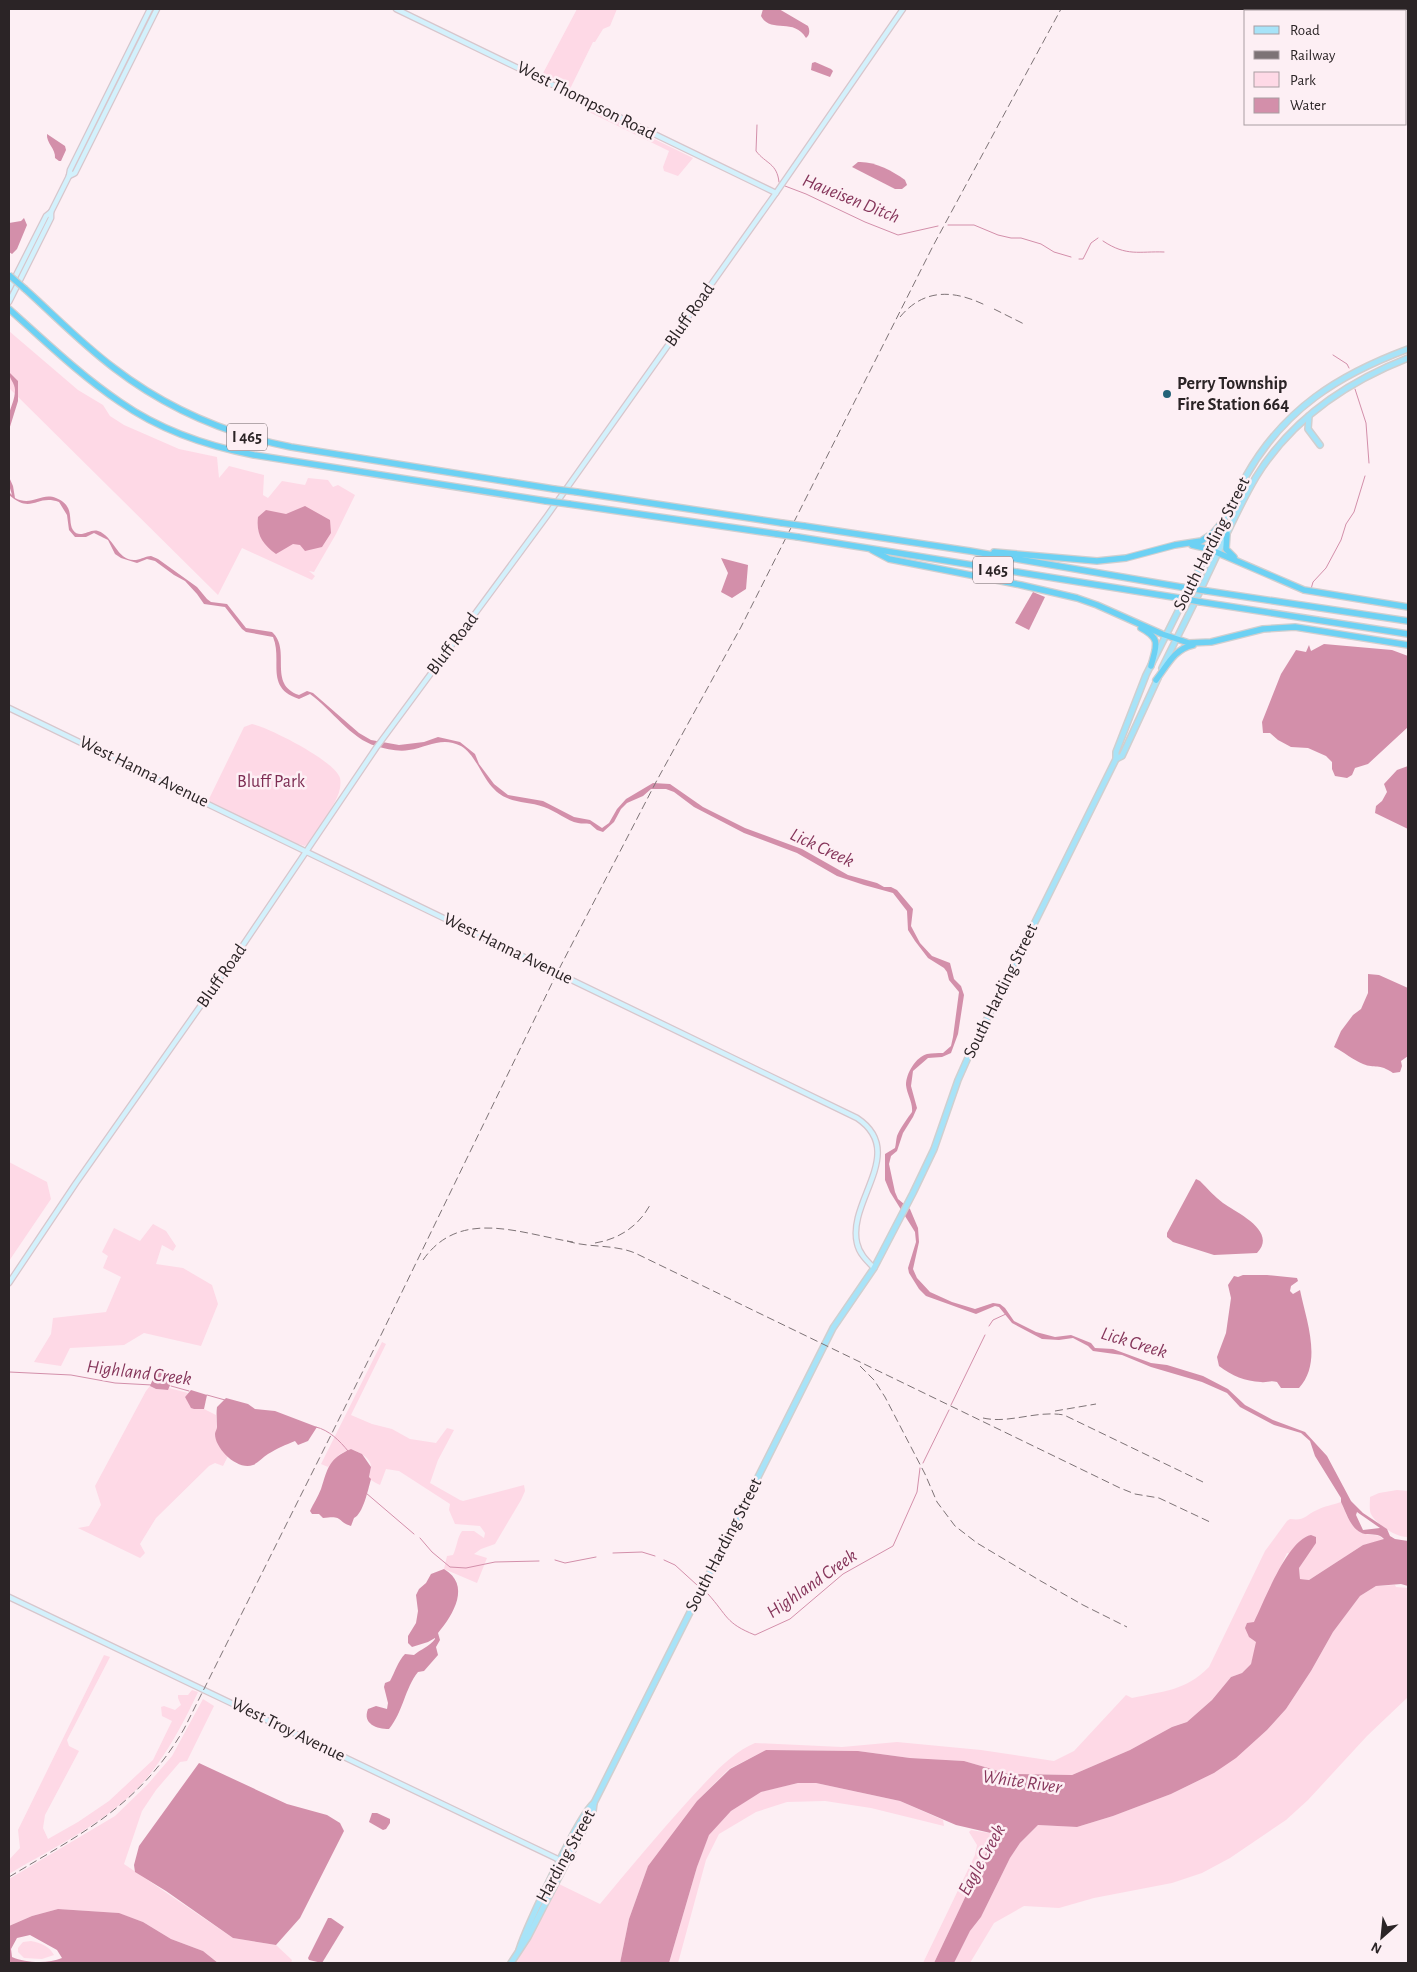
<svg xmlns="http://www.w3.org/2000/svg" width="1417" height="1972" font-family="'Alegreya Sans',sans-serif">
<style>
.green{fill:#fed9e6}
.water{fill:#d38faa;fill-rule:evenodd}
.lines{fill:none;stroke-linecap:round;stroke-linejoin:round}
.stream{stroke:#d38faa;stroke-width:1}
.secondary-casing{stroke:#d7c6cc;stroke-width:7}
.primary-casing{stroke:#d0cfcf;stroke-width:8}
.highway-casing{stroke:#d0cfcf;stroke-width:8}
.secondary{stroke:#d3f1fc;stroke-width:4.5}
.primary{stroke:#a7e3f8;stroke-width:5}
.highway{stroke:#6cd1f4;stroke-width:5.5}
.rail{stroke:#7d7376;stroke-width:1;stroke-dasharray:8 4;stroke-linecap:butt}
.highway-bridge-casing{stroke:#d0cfcf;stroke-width:8;stroke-linecap:butt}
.highway-bridge{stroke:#6cd1f4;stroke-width:5.5}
.poi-dot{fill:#236378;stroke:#fdeff4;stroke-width:2}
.labels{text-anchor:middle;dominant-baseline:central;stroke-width:5;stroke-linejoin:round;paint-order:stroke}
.shield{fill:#fdeff4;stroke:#6a6164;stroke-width:1}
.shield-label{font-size:16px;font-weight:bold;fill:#2b2426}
.street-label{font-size:18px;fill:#2b2426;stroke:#fdeff4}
.poi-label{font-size:18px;font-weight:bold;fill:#2b2426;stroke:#fdeff4;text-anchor:start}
.park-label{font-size:18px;fill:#7d2d53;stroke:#fdeff4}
.water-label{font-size:19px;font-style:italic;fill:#86365b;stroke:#fdeff4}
</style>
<rect width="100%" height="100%" fill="#fdeff4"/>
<g class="green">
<path d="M577,9H617L610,26L603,29L595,42H593L569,91L541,77Z"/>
<path d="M587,106L693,158L678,176L664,171L663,167L669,151L585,110Z"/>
<path d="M9,331L78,390L103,405L110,416L124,425L179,449L217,457L219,478L229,466L264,475L263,495L268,498L282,481L305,485L308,478L328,480L333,487L338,485L355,495L336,534L314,572L309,571L315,576L312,580L242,548L218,595L9,388Z"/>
<path d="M252,724C270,728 335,761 340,778C343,792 332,807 325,818C319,827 313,839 305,846L298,844L208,801L244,727Z"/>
<path d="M9,1162L47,1182L51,1199L9,1261Z"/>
<path d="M153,1224L166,1231L176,1246L173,1251L162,1245L156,1264L183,1268L212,1285L218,1304L201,1346L144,1333L124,1345L70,1348L61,1366L34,1362L51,1334L53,1318L106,1312L121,1277L103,1268L108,1256L102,1252L114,1228L140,1241Z"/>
<path d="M382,1342L386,1344L351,1415L372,1424L392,1429L410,1439L436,1443L447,1428L454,1430L438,1460L430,1483L460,1500L463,1501L524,1485L525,1491L521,1500L495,1544L481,1549L474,1554L487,1558L477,1583L444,1569L447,1556L453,1555C457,1547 457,1538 462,1531H474L484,1538L485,1533L480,1526L455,1524L449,1510L450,1504L399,1471L386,1469L380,1485C378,1484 372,1481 370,1479C368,1475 371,1471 371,1467C371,1457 358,1452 351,1449L340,1454L328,1467L321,1464Z"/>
<path d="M150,1386L156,1389L167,1390L169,1388L188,1393L185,1397L194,1409H204L216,1415C219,1435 211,1440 228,1456L223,1466L215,1463L209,1466L156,1518L140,1544L145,1553L140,1558L78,1528L89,1526L101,1505L95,1486L146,1391Z"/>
<path d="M1397,1490L1408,1491V1537C1397,1538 1376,1524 1371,1514C1369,1510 1370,1502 1370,1497L1379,1493Z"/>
<path d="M1341,1502C1347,1515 1351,1531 1366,1534C1374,1536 1378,1533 1384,1540L1363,1545L1309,1580L1300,1579L1299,1568L1306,1556L1287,1553L1276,1577L1251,1664L1242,1673L1231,1677L1212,1700L1187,1722L1172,1727L1130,1750L1072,1775L1009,1774L964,1761L910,1758L858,1751L766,1750L729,1769L697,1801L648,1866L629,1919L620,1963H516L529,1941L559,1884L600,1904C629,1869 658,1834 689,1800C707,1781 730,1753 755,1743L842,1747L897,1742L981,1750L1054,1761L1074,1751L1126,1695L1132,1698C1164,1691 1185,1691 1209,1667L1265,1551L1287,1521L1290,1519C1305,1521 1304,1516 1317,1510C1324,1506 1333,1505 1341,1502Z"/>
<path d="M1395,1585L1396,1587L1408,1588V1697L1367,1736L1308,1800L1286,1820L1230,1858L1202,1873L1172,1883L1094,1898L1059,1908L1024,1906L994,1923L970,1963H954L970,1931L981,1917L1010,1858L1020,1843L1038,1825L1077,1827L1113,1816L1171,1794L1214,1773L1236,1757L1267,1730L1286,1709L1311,1671L1333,1632L1360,1596L1376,1586Z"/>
<path d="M104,1655L110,1657L67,1740L69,1746L79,1751L45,1815L43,1828L48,1839L78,1822L109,1801L153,1760L172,1721L162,1716L161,1707L164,1706L175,1710L181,1705L178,1698V1695H188L192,1690L198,1692C184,1722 168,1752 147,1778C110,1821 56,1846 9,1874V1860L20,1848L18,1830Z"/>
<path d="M203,1699L214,1706L187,1761L180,1762L156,1790L142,1811L124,1864L233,1938L276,1945L292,1960L291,1963H218L203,1951L171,1939L143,1922L118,1913L58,1909L32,1916L9,1926V1879L115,1816L148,1784L172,1756Z"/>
<path d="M798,1783H816L900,1801L943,1820L944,1826L871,1808L825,1801L787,1802L756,1812L719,1834L706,1860L678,1963H669L697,1867L709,1834L731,1811L760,1792Z"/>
<path d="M971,1830L995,1834L934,1963H923L975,1855L977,1845L969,1832Z"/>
<path d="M31,1941C41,1943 49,1946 54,1955L42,1959L24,1958L18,1952V1948L23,1942Z"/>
</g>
<g class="water">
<path d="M763,9H779L808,26C810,30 810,35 806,38C794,17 770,34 761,16Z"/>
<path d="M815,62L831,69L833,71L830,77L811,70L812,63Z"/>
<path d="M47,134L65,146L66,150L61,161H59L55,158C56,149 46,143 47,134Z"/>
<path d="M858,162C874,161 893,171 905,180L907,185L902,189H895L852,167Z"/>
<path d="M24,218L27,225L17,249L12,254L9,252V223L21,221Z"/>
<path d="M9,372L18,381V401L9,430C9,425 8,419 9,414C11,406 15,399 15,390C15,383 9,379 9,372Z"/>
<path d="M9,477L13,486L15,498C32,507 41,492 56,498C76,506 67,521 73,530C80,540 90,528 98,531C114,536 117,562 136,560C142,559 146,556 151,556L158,559L197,587L207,599L211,602L227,604L246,628L272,632C292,650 267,684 299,695L307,691L313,693L359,733L371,740L399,745L424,742L438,737L460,742L475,754L479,764L494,784L508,795L543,801L574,817L590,820L602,828L609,823L617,809L626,799L653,783L670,784L703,807L745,828L802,849L848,875L877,883L884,887H891L897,890L913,909L911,926L920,943L932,956L950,963L954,979L961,986L964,995L958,1034L951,1053L942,1057L928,1058L913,1071L911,1086L917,1108L913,1117L903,1133L897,1151L891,1156L889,1164L895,1192L898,1199L910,1209L918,1228L919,1242L913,1269L917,1278L930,1292L952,1302L975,1309L993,1303L1000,1304L1005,1308L1014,1321L1036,1332L1055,1337L1071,1335L1091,1343L1095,1348L1113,1349L1151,1363L1167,1365L1203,1376L1228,1389L1245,1405L1273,1420L1305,1432L1327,1456L1351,1501L1363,1513L1387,1529L1390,1536L1395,1539L1408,1541V1586L1401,1584L1376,1586L1360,1596L1333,1632L1311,1671L1286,1709L1267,1730L1236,1758L1214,1773L1171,1794L1113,1816L1077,1827L1038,1825L1020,1843L1010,1858L981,1917L970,1931L954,1963H934L995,1834L956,1825L900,1801L816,1783H798L761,1792L731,1811L709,1835L697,1867L669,1963H620L629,1919L648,1866L697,1801L730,1769L766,1750L858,1751L910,1758L964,1761L1009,1774L1072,1775L1130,1750L1172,1727L1187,1722L1212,1700L1231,1677L1242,1673L1251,1664L1256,1642L1249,1637L1245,1628L1247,1623L1254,1622C1265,1600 1287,1540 1311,1535L1316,1537V1543L1299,1568L1300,1579L1309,1580L1363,1545L1384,1539C1378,1533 1373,1535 1365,1534C1351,1531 1347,1514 1341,1502V1498L1315,1456L1310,1441L1301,1433L1274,1425L1240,1407L1227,1393L1202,1382L1151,1367L1122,1355L1093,1351L1088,1346L1073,1338L1059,1340L1042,1339L1012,1323L999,1307L995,1306L976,1314L926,1296L919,1289L909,1273L908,1268L916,1242L915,1232L890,1192L885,1180V1154L895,1148C896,1144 896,1140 897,1136C899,1130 909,1116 912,1112C913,1102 907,1095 906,1085C906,1073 916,1057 927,1054C932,1053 938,1053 943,1053L951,1046L953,1037L959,992L949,980L947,972L944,968L928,958L915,941L908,930L907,911L893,893L864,885L837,876L797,853L744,833L694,807L674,792L666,789H651L643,796L627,803L621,809L614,822L603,832L597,830L590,824C586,823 582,824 578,823C567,821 556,811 544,807C525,800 508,805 492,787C482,776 474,753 461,746C442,736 428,747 409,750C399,752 386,749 376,746C351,739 331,709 310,694L299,699C264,688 283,660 273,637L246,632L242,629L225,607L204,604L197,594L185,581L174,575L155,561L147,559L137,563L121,558L115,554L108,540L94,533L86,537H75L69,530L67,515L59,502C36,494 32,515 9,495V492L12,495L9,485ZM1357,1512L1380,1528L1363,1530L1356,1515Z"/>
<path d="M305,506L330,520L331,533L322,547L305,551L300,545L293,544L276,554C262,544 256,534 258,517L266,510L286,514Z"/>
<path d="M721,558L748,565L746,589L732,598L721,592L728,573Z"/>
<path d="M1033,592L1045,597L1029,630L1015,623Z"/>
<path d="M1324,644L1392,650L1408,656V727L1368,764L1355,768L1352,775L1347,778L1335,776L1332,769V762L1326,756L1308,748L1291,747L1278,740L1270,733H1263L1262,722L1281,674L1296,650L1306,652L1309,645L1311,651Z"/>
<path d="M1408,766V829L1375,813L1376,806L1382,801L1387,792L1384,784L1397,770Z"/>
<path d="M1368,974L1379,975L1408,988V1056L1401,1061L1402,1066L1400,1072L1393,1073C1379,1063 1375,1069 1363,1064C1353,1060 1344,1052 1334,1047L1341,1031L1353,1015L1361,1009L1368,993Z"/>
<path d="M1196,1179L1200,1181C1207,1188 1215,1197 1223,1203C1237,1213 1278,1231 1257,1253L1214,1255L1173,1242L1167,1237V1233Z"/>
<path d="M1243,1275H1267L1297,1278L1298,1281L1291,1286L1290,1291L1293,1294L1300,1290C1306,1320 1323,1362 1299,1388H1281L1277,1382C1270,1380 1267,1383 1261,1382C1245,1381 1232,1376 1219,1366L1217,1357L1226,1333L1231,1298L1228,1285L1234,1276L1238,1277Z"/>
<path d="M160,1372L164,1374L171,1383L168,1390L156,1389L150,1386L155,1374Z"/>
<path d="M191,1390L207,1395L204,1409H194L191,1408L185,1397Z"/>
<path d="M226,1398L248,1404L255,1409L275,1411L317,1427L308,1441L298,1445L295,1441C285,1445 278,1448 268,1454C263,1457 258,1463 253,1465C238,1471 215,1449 215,1434C215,1432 217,1429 217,1427C217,1420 216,1414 217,1407Z"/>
<path d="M351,1449L362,1454L371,1467L369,1477L371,1479C368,1490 363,1514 354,1518L351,1526C336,1521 344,1515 323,1518L319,1514H312L310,1511C313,1504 318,1497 321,1489C328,1468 328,1459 351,1449Z"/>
<path d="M444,1569C471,1585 454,1614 438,1633L440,1640L436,1647L438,1655L424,1671L418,1672C405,1688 403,1712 389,1729C377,1729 362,1724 368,1709L376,1706L387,1709L388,1703L384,1687L385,1683L390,1681C395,1672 398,1661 405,1654L414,1655C421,1649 429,1647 435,1639V1638L428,1642L412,1647L408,1643V1636L416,1623L418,1611L416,1595L419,1589L426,1583L431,1574Z"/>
<path d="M199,1763L287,1804L327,1815L340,1823L344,1831L300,1918L276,1945L233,1938L166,1891L135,1872L134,1865L139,1846Z"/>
<path d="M372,1813H377L390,1819V1823L386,1829L383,1830L369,1822Z"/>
<path d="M58,1909L119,1913L143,1922L171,1939L203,1951L218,1963H9V1926L32,1916ZM30,1935L57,1950L62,1958C48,1964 26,1963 12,1957L11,1949L17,1938Z"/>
<path d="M328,1918H331L344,1927L322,1963L309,1960L308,1958Z"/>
</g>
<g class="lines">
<g class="stream">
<path d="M757,125L756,151C766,164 777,163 779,182"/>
<path d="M785,186L806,194L865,222L898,235L938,226"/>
<path d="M948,225H974L998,235L1011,238H1021L1041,244L1054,252L1071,257"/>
<path d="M1103,241C1127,257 1139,251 1164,252"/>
<path d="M1079,259H1083L1091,243L1098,238"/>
<path d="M1333,355L1347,364L1349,368"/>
<path d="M1355,389L1366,423L1369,463"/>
<path d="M1311,589L1313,582L1326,568L1341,540L1346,524L1354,512L1365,476"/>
<path d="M989,1326L993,1320L1006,1314"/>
<path d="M9,1372L71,1375L115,1383L152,1385"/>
<path d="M171,1386L189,1391"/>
<path d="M207,1395L225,1400"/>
<path d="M951,1405L985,1335"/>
<path d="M316,1427C329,1430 340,1441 348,1451"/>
<path d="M923,1463L949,1410"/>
<path d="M366,1493L414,1534"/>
<path d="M420,1538L432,1552L450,1567L466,1568L495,1562L539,1561"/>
<path d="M613,1553L642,1552L655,1556"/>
<path d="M555,1560L565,1563L596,1557"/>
<path d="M664,1560L675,1565L697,1585"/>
<path d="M708,1594C728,1616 725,1623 755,1635L790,1619L843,1574L893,1546L917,1492L920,1468"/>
</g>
<defs>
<g id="secondary">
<path d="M396,9L776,193"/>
<path d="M69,176L75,173L157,9"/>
<path d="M9,289L46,216L51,212L69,176L70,170L150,9"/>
<path d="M9,302L51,218V212"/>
<path d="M9,708L857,1118C908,1152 847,1201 857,1243C859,1253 866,1260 874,1268"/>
<path d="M9,1283L76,1183L237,954L376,748L547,516L776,193L903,9"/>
<path d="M9,1597L566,1863"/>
</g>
<g id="primary">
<path d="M1309,416L1308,429L1320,445"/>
<path d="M1162,668C1177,637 1193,607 1207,576C1223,543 1237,509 1256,477C1291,420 1347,382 1408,358"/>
<path d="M1116,759V752L1146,675L1246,476C1284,409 1338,375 1408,349"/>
<path d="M519,1950C526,1928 580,1812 594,1803L833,1328L874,1268L913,1193L934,1149L958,1080L970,1053L1116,759L1122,756L1158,678"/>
<path d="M511,1963L528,1937L593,1811L594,1803"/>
</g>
<g id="highway">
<path d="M25,289C54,315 82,344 114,368C166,408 226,434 291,447L554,489"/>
<path d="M9,309C45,341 80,375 120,402C160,430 207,446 254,455L546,501"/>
<path d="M577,492L782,523"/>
<path d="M569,504L777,534"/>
<path d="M804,526L970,551L1181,587"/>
<path d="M1227,534L1226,549L1234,557"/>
<path d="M798,537L1179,598"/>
<path d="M1192,545L1209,549L1304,590L1408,607"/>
<path d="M872,550L889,559L1021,585L1077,598L1097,605L1162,634L1189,643L1211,642L1263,629L1295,627L1408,645"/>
<path d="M994,552L1097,561L1126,558L1175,545L1201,541L1213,533L1223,521"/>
<path d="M1207,591L1408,621"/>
<path d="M1201,602L1408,634"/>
<path d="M1141,628C1162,639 1156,646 1151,666"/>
<path d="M1156,680C1167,666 1174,649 1193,645"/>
</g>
</defs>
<use href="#secondary" class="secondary-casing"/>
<use href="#primary" class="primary-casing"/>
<use href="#highway" class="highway-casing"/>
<use href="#secondary" class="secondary"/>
<use href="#primary" class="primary"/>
<use href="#highway" class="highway"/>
<g class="rail">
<path d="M994,309L1026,325"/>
<path d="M900,317C924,288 954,290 985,305"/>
<path d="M567,1241C589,1248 613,1244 635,1253L1120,1488L1135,1494L1159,1498L1210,1522"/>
<path d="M595,1243C620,1239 640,1225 651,1203"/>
<path d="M423,1260C460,1207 521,1234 573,1242"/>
<path d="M860,1366L874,1380L885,1397L925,1474L937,1502L955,1526L977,1543L1039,1580L1083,1605L1127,1627"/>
<path d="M1055,1411L1096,1404"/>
<path d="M983,1418C1010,1424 1036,1410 1064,1415L1203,1482"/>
<path d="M9,1877C82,1833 139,1806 184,1729L382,1333L557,973L656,782L741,627L933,246L1061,9"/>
</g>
<defs>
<g id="highway-bridge">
<path d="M9,275L25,289"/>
<path d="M554,489L577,492"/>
<path d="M546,501L569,504"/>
<path d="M782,523L804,526"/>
<path d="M777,534L798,537"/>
<path d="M1181,587L1207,591"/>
<path d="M1179,598L1201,602"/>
</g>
</defs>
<use href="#highway-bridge" class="highway-bridge-casing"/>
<use href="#highway-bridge" class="highway-bridge"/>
</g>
<circle class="poi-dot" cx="1167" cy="394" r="5"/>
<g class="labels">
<g class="shield">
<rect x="227" y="423.5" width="40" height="27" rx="4"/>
<rect x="973" y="556.5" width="40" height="27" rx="4"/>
</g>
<g class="shield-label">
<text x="247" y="437">I 465</text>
<text x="993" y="570">I 465</text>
</g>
<g class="street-label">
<text transform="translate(586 101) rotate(27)">West Thompson Road</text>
<text transform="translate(690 315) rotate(-55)">Bluff Road</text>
<text transform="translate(1212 544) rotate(-63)">South Harding Street</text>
<text transform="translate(453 644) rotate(-53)">Bluff Road</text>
<text transform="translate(144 772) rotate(26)">West Hanna Avenue</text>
<text transform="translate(508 949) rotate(26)">West Hanna Avenue</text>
<text transform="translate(222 976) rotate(-55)">Bluff Road</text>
<text transform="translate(1001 991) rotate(-64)">South Harding Street</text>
<text transform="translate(724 1545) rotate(-63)">South Harding Street</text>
<text transform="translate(288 1730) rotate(26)">West Troy Avenue</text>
<text transform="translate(566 1856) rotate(-61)">Harding Street</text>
</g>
<g class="poi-label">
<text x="1177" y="384">Perry Township<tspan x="1177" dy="21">Fire Station 664</tspan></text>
</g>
<g class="park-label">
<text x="271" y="782">Bluff Park</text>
</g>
<g class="water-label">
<text transform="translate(851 199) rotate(22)">Haueisen Ditch</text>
<text transform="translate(822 848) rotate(25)">Lick Creek</text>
<text transform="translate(1134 1343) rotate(17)">Lick Creek</text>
<text transform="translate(139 1373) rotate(7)">Highland Creek</text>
<text transform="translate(812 1584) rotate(-35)">Highland Creek</text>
<text transform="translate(1022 1782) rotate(8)">White River</text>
<text transform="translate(982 1860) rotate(-61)">Eagle Creek</text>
</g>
</g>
<rect width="1417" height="1972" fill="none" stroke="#2b2426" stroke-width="20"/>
<rect x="1244" y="10" width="162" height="115" fill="#fdeff4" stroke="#a99ea2"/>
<rect x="1254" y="26" width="25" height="8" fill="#a7e3f8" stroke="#a99ea2"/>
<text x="1290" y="35" font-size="15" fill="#2b2426">Road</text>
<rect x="1254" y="51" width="25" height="8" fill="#7d7376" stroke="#a99ea2"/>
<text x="1290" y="60" font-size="15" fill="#2b2426">Railway</text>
<rect x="1254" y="72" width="25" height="15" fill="#fed9e6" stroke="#a99ea2"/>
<text x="1290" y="85" font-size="15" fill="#2b2426">Park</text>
<rect x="1254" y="98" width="25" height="15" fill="#d38faa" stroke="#a99ea2"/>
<text x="1290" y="110" font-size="15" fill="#2b2426">Water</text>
<g transform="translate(1382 1937) rotate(207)" stroke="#fdeff4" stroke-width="4" paint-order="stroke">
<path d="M0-4L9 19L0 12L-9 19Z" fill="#2b2426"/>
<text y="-8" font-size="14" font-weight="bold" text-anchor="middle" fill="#2b2426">N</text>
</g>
</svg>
